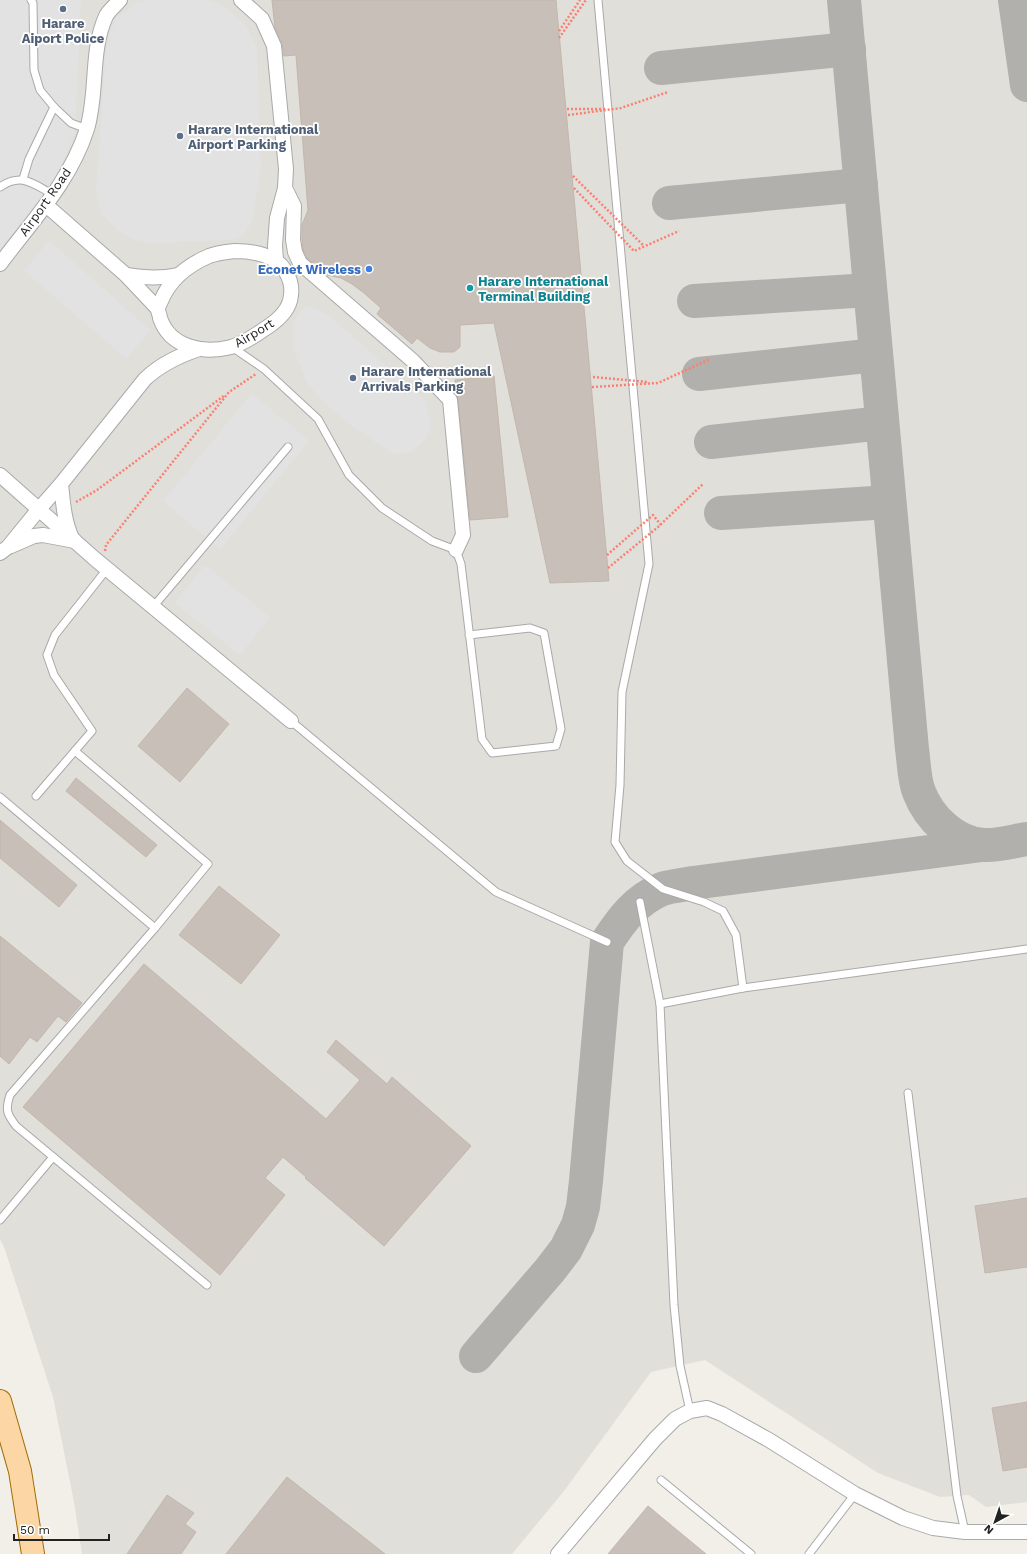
<svg xmlns="http://www.w3.org/2000/svg" width="1027" height="1554" font-family="'Work Sans',sans-serif">
<style>
.airport{fill:#e1dfda}
.parking{fill:#e2e2e2}
.lines{fill:none;stroke-linecap:round;stroke-linejoin:round}
.taxiway{stroke:#b1b0ac;stroke-width:34}
.building{fill:#c7bfb8;stroke:#c4b6ab}
.lane-casing{stroke:#a9a9a9;stroke-width:9}
.street-casing{stroke:#a9a9a9;stroke-width:16}
.primary-casing{stroke:#a06b00;stroke-width:24}
.path{stroke:#fa8072;stroke-width:2.5;stroke-dasharray:2 2;stroke-linecap:butt}
.lane{stroke:#fff;stroke-width:7}
.street{stroke:#fff;stroke-width:14}
.primary{stroke:#fcd6a4;stroke-width:22}
.path-bridge{stroke:#fa8072;stroke-width:2.5;stroke-dasharray:2 2;stroke-linecap:butt}
.service-dot{fill:#5c6f8a;stroke:#fff;stroke-width:1.5}
.shop-dot{fill:#3f7fe0;stroke:#fff;stroke-width:1.5}
.culture-dot{fill:#0f9aa8;stroke:#fff;stroke-width:1.5}
.labels{text-anchor:middle;dominant-baseline:central;stroke-width:3.5;stroke-linejoin:round;paint-order:stroke}
.service-label{font-size:13px;font-weight:bold;fill:#4e5e75;stroke:#fff;text-anchor:start}
.street-label{font-size:13px;fill:#222;stroke:#fff}
.shop-label{font-size:13px;font-weight:bold;fill:#366cbe;stroke:#fff;text-anchor:end}
.culture-label{font-size:13px;font-weight:bold;fill:#0d838f;stroke:#fff;text-anchor:start}
</style>
<rect width="100%" height="100%" fill="#f2efe9"/>
<path class="airport" d="M0,0H1027V1502L986,1507L969,1495L940,1497L878,1473L705,1360L651,1372L564,1491L512,1554H82L74,1502L53,1397L4,1247L0,1239Z"/>
<g class="parking">
<path d="M0,0H81L75,133L55,179L0,250Z"/>
<path d="M152,0H207L222,5L246,25L257,49L261,170L252,221L243,236L231,240L147,243L132,239L117,230L102,214L96,192L105,61L109,35L117,17L138,2Z"/>
<path d="M49,240L150,330L127,359L24,271Z"/>
<path d="M310,306L331,317L426,401L431,424L426,439L411,452L393,454L351,426L330,408L308,385L294,351V322L301,310Z"/>
<path d="M252,393L309,441L220,549L163,501Z"/>
<path d="M205,565L270,617L240,655L175,603Z"/>
</g>
<g class="lines">
<g class="taxiway">
<path d="M844,0L912,749C914,762 914,780 919,792C929,818 955,844 984,845C997,846 1014,841 1027,839"/>
<path d="M1015,0L1027,85"/>
<path d="M661,68L849,49"/>
<path d="M669,203L861,185"/>
<path d="M694,301L870,290"/>
<path d="M699,374L876,355"/>
<path d="M711,442L882,423"/>
<path d="M721,513L889,502"/>
<path d="M476,1356L550,1270L566,1249L578,1225L583,1207L586,1181L607,942C622,919 636,900 662,889C671,886 683,885 693,883L982,845"/>
</g>
</g>
<g class="building">
<path d="M272,0H556L609,581L550,583L494,323L460,325V347L454,352H440L430,348L417,338L412,344L377,314L381,308L364,293L352,284L341,278L327,275L307,258L303,250L302,239V225L308,210L296,55L284,56L282,43L275,28Z"/>
<path d="M494,376L508,517L470,520L458,399L457,395L455,380Z"/>
<path d="M187,688L229,724L180,782L138,746Z"/>
<path d="M76,778L157,845L146,857L66,791Z"/>
<path d="M0,820L77,885L59,907L0,858Z"/>
<path d="M219,886L280,935L241,984L179,935Z"/>
<path d="M0,936L82,1003L66,1022L58,1016L37,1042L30,1037L9,1064L0,1056Z"/>
<path d="M144,964L326,1119L360,1080L327,1052L336,1040L387,1084L392,1077L471,1146L384,1246L305,1178L306,1177L283,1157L265,1178L285,1195L220,1275L23,1107Z"/>
<path d="M1027,1198V1267L985,1273L975,1206Z"/>
<path d="M1027,1402V1467L1003,1471L992,1408Z"/>
<path d="M287,1477L385,1554H226Z"/>
<path d="M167,1495L194,1513L185,1524L196,1532L181,1554H127Z"/>
<path d="M648,1506L706,1554H608Z"/>
</g>
<g class="lines">
<defs>
<g id="lane">
<path d="M31,0L33,3L34,70L40,90L54,107L71,123L87,129"/>
<path d="M598,0L649,564L622,692L620,785L615,842L627,861L663,889L704,902L723,911L736,935L743,988"/>
<path d="M23,179L29,159L54,107"/>
<path d="M0,187C22,172 33,184 54,195"/>
<path d="M232,347L264,369L318,419L349,475L382,508L432,541L456,550L461,564L482,739L492,753L556,746L561,729L544,633L530,628L469,635"/>
<path d="M153,607L288,447"/>
<path d="M291,721L496,892L607,942"/>
<path d="M75,751L208,864L155,928L10,1095C5,1110 7,1114 16,1126L207,1285"/>
<path d="M36,796L92,731L54,675L47,655L55,635L107,569"/>
<path d="M0,797L155,928"/>
<path d="M640,902L660,1004L674,1305L680,1366L690,1411"/>
<path d="M660,1004L743,988L1027,949"/>
<path d="M908,1093L957,1496L965,1532"/>
<path d="M0,1220L53,1157"/>
<path d="M661,1480L751,1554"/>
<path d="M809,1554L855,1494"/>
</g>
<g id="street">
<path d="M241,0L262,19L274,46L286,169L285,188L277,218L275,246L276,260"/>
<path d="M285,188L294,206L293,240L295,252L300,263L413,361L450,400L463,535L456,550"/>
<path d="M46,205L126,275L158,309"/>
<path d="M235,251C253,251 277,255 286,272C290,279 292,288 291,295C290,310 277,321 266,328C256,335 243,344 231,347C204,354 170,348 160,318C160,315 158,312 158,309C158,307 160,303 161,301C170,279 188,265 209,256C217,253 227,252 235,251Z"/>
<path d="M0,264C32,221 70,182 87,129C98,93 90,51 106,16C109,10 116,5 120,0"/>
<path d="M126,275C144,278 160,279 178,275"/>
<path d="M0,475L95,559L291,721"/>
<path d="M61,484C63,502 64,521 72,538"/>
<path d="M11,546L34,536L43,535L75,541"/>
<path d="M0,553L8,547L39,509L61,484L145,379C161,364 178,356 199,349"/>
<path d="M558,1554L655,1439L675,1419L690,1411L707,1408L722,1414L769,1440L855,1494L903,1518L933,1528L965,1532H1027"/>
</g>
<path id="primary" d="M0,1401L20,1471L33,1554"/>
</defs>
<use href="#lane" class="lane-casing"/>
<use href="#street" class="street-casing"/>
<use href="#primary" class="primary-casing"/>
<g class="path">
<path d="M559,31L580,0"/>
<path d="M559,38L586,0"/>
<path d="M76,502L97,490L225,395"/>
<path d="M105,551L106,545L229,392L256,374"/>
</g>
<use href="#lane" class="lane"/>
<use href="#street" class="street"/>
<use href="#primary" class="primary"/>
<g class="path-bridge">
<path d="M567,109H606"/>
<path d="M568,115L621,108L668,92"/>
<path d="M573,176L644,246"/>
<path d="M574,188L634,251L679,231"/>
<path d="M593,377L648,382"/>
<path d="M592,387L658,383L710,359"/>
<path d="M607,555L653,515L661,525"/>
<path d="M608,568L658,527L703,484"/>
</g>
</g>
<g class="service-dot">
<circle cx="63" cy="9" r="4"/>
<circle cx="180" cy="136" r="4"/>
<circle cx="353" cy="378" r="4"/>
</g>
<circle class="shop-dot" cx="369" cy="269" r="4"/>
<circle class="culture-dot" cx="470" cy="288" r="4"/>
<g class="labels">
<g class="service-label">
<text x="63" y="23" text-anchor="middle">Harare<tspan x="63" dy="15">Aiport Police</tspan></text>
<text x="188" y="129">Harare International<tspan x="188" dy="15">Airport Parking</tspan></text>
<text x="361" y="371">Harare International<tspan x="361" dy="15">Arrivals Parking</tspan></text>
</g>
<g class="street-label">
<text transform="translate(45 202) rotate(-55)">Airport Road</text>
<text transform="translate(254 333) rotate(-31)">Airport</text>
</g>
<g class="shop-label">
<text x="361" y="269">Econet Wireless</text>
</g>
<g class="culture-label">
<text x="478" y="281">Harare International<tspan x="478" dy="15">Terminal Building</tspan></text>
</g>
</g>
<g transform="translate(995 1522) rotate(220)" stroke="#ffffff" stroke-width="3" paint-order="stroke">
<path d="M0-3L7 15L0 10L-7 15Z" fill="#222222"/>
<text y="-6" font-size="11" font-weight="bold" text-anchor="middle" fill="#222222">N</text>
</g>
<path d="M14 1534v6h95v-6" fill="none" stroke="#222222" stroke-width="2"/>
<text x="20" y="1534" font-size="12" fill="#222222" stroke="#ffffff" stroke-width="3" paint-order="stroke">50 m</text>
</svg>
